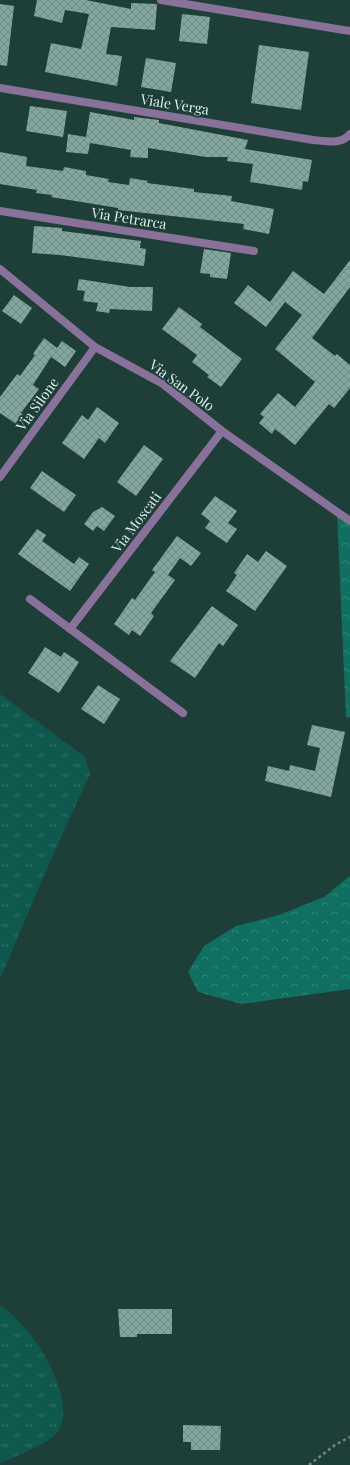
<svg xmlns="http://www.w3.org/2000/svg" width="350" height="1465" font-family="'Playfair Display',serif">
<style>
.grass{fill:url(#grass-tufts)}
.forest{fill:url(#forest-crowns)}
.building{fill:url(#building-cross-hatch)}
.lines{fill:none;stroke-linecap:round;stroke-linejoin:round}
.path{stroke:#6f8a84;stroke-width:2.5;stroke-dasharray:3 3;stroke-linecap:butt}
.minor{stroke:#897199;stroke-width:8}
.labels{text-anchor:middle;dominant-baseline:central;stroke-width:4;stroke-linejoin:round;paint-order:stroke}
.street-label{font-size:14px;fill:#dbede9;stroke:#1e3f38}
</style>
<defs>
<pattern id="grass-tufts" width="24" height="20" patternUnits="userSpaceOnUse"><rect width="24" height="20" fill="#0e584d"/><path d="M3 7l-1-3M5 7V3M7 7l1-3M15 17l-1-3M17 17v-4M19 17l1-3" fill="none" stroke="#307067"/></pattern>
<pattern id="forest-crowns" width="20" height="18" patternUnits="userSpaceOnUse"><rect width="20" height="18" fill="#0f7062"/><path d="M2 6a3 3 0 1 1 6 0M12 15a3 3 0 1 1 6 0" fill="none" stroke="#318578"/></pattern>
<pattern id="building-cross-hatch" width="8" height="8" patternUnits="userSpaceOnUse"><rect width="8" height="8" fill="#83a79f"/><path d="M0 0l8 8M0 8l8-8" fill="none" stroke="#708a84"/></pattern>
</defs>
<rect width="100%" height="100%" fill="#1e3f38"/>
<g class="grass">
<path d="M0,694L85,757L90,774L48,866L0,979Z"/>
<path d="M0,1306C30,1321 81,1401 57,1433C52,1441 11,1459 0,1463Z"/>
</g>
<g class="forest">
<path d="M337,511L350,519V717L346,718Z"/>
<path d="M350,876V989L242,1004L198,992L188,972L204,946L236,926L279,915L324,897Z"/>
</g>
<g class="building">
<path d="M37,0H86L131,9V3L157,4L155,30L111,27L106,54L122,56L117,86L45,72L51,43L81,49L89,14L65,10L62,23L34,16Z"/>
<path d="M0,4L14,6L7,66L0,65Z"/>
<path d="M182,14L210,17L207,44L179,41Z"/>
<path d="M259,45L309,52L301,110L251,103Z"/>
<path d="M146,58L176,63L171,92L141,87Z"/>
<path d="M30,106L67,111L63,137L26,131Z"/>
<path d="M90,112L134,120V117L159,120V123L248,140L245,149L312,160L308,182L303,181L302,190L250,182L253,164L227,161L228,157H206L148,148V158L130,157L131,150L90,143L88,154L66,152L68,134L86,137Z"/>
<path d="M0,152L27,157L26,166L63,171L64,167L86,171V175L109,179L108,182L129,185L130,178L148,181L147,183L194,189V192L232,196L231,201L274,209L269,234L243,229L244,224L118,210V208L51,197L52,195L36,193L37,190L0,184Z"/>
<path d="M34,226L62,228V231L141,241L140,248L146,249L144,266L60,255L32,253Z"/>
<path d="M204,249L231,253L227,279L210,277V274L200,273Z"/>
<path d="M350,260V287L312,338L335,356L337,354L350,365V388L334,408L329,404L295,445L275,429L272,434L259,423L264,417L260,414L278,393L295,407L315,382L275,349L302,315L285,302L266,327L234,303L248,285L270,302L293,271L324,294Z"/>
<path d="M79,279L130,287H153L152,311L110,309L109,313L96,311L98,303L83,301L85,291L77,290Z"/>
<path d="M14,295L32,308L21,324L2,311Z"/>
<path d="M179,307L202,324L200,327L242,359L221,387L207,377L209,375L192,362L197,355L162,329Z"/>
<path d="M44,338L57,348L62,341L76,351L65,367L51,357L33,385L39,389L21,413L23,415L16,424L0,413V397L17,374L20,376L35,355L33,354Z"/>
<path d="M97,407L119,423L105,443L99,438L84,459L62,443L82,415L88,420Z"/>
<path d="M144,445L163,459L136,496L117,482Z"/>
<path d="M42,471L76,495L64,512L30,488Z"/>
<path d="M215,496L237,511L228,523L237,529L227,543L205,528L210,521L201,514Z"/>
<path d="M102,507L115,516L104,531L97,526L93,531L84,524L93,512Z"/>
<path d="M37,529L46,535L42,541L74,564L79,557L89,564L70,591L18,554Z"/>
<path d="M177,536L201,553L191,566L180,558L168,575L175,580L151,613L154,616L140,636L132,630L129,635L114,624L132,598L135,600L155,572L152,570Z"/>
<path d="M266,551L287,566L255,611L226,591L237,575L234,573L247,554L258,562Z"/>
<path d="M212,606L238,625L223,646L219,643L195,678L170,661Z"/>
<path d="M45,647L61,657L64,652L79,662L59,693L28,673Z"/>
<path d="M98,685L120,699L104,724L81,709Z"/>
<path d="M312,725L345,732L331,797L265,781L268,766L289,771L290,765L315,771L320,748L307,745Z"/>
<path d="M118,1309H172V1334H137V1337H120Z"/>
<path d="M183,1425L221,1426L220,1450H191V1442H183Z"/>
</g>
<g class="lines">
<path class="path" d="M309,1465L335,1445L350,1437"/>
<g class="minor">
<path d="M161,0L350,31"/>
<path d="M0,88L313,140C326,141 341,145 350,134"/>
<path d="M0,211L254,251"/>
<path d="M0,269L95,347L163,384L222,431L350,521"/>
<path d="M0,477L95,347"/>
<path d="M30,599L183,713"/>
<path d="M70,629L222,431"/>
</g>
</g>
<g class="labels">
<g class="street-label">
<text transform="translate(175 104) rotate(9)">Viale Verga</text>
<text transform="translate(129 218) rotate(9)">Via Petrarca</text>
<text transform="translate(182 385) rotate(36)">Via San Polo</text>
<text transform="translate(37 404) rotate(-54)">Via Silone</text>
<text transform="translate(136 522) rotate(-53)">Via Moscati</text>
</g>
</g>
</svg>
